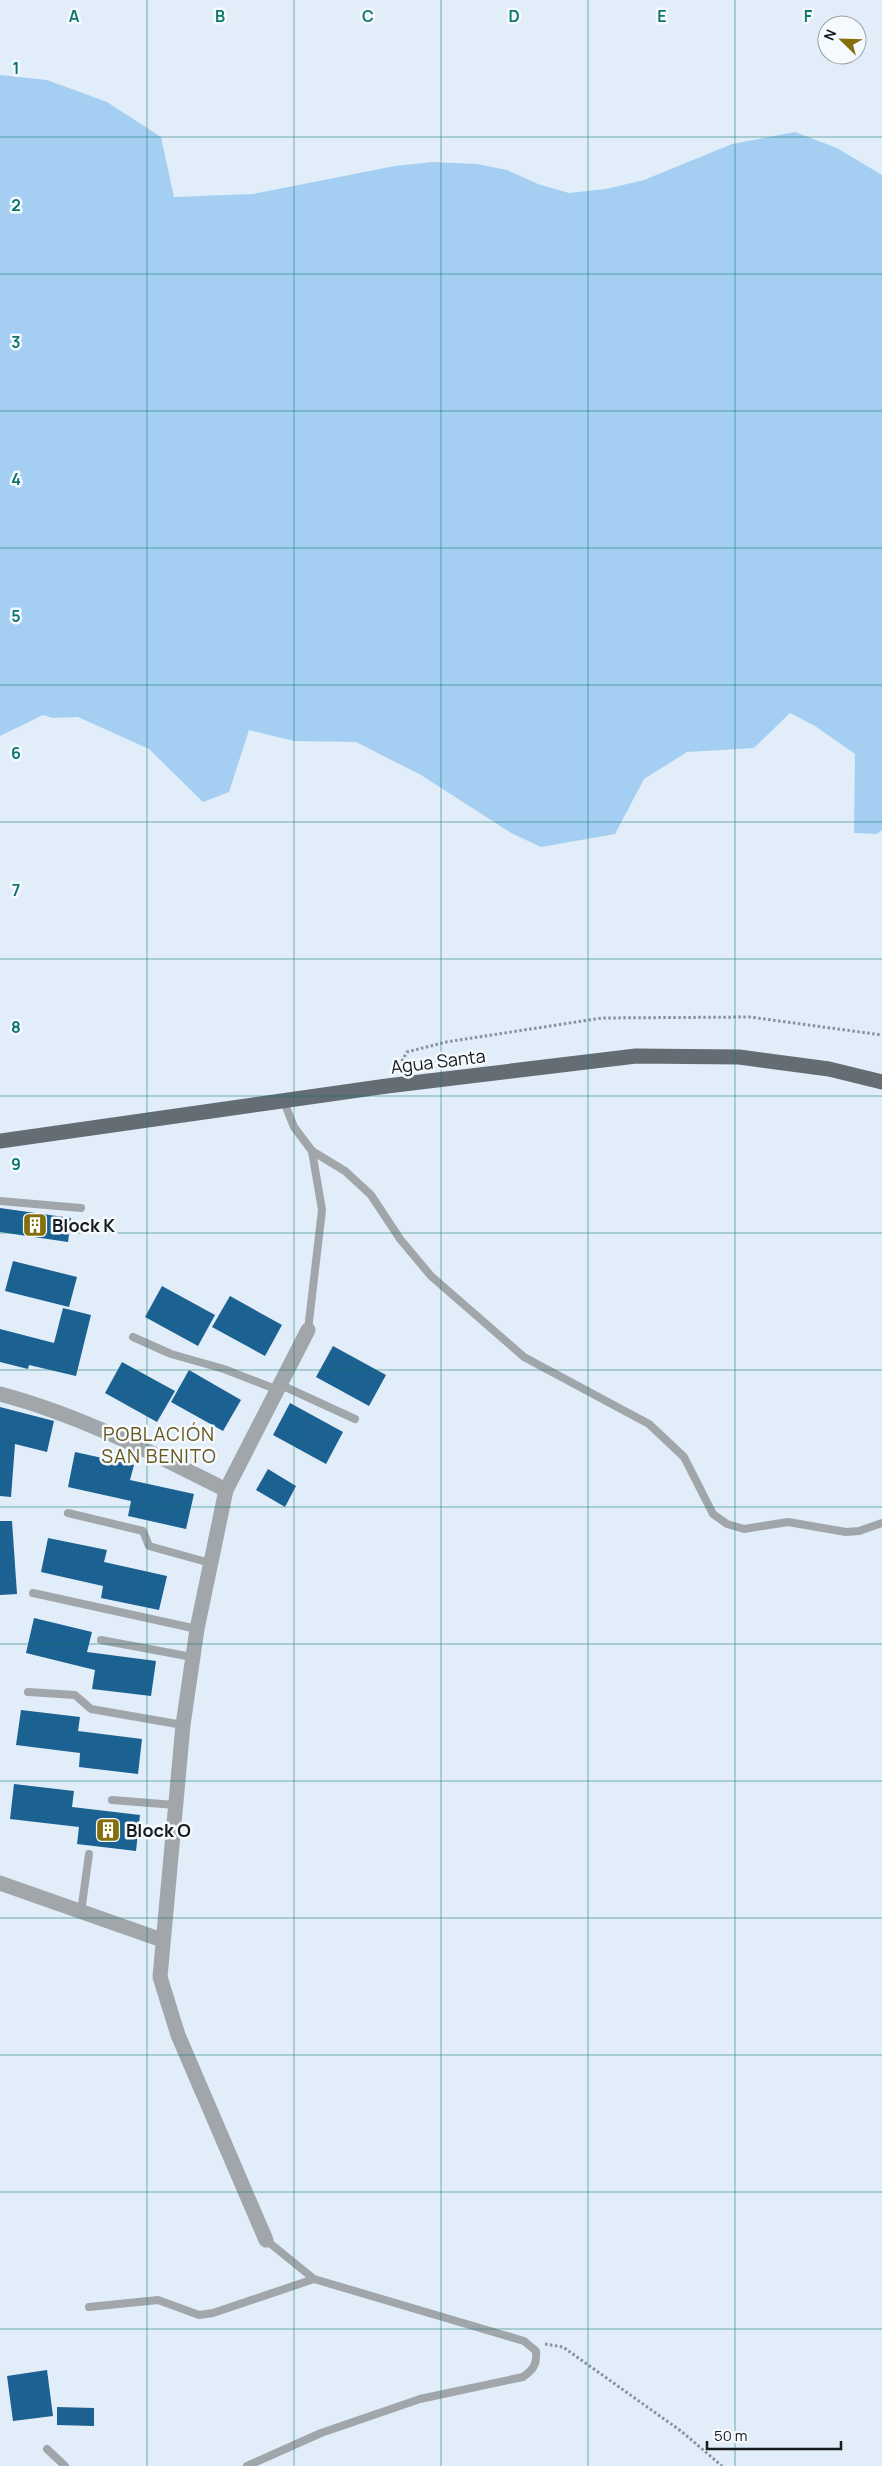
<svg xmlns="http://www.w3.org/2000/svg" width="882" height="2466" font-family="Manrope,sans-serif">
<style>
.green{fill:#a4cff3}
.building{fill:#1b6192}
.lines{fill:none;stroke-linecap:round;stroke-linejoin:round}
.path{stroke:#89929a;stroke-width:3;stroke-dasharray:2.5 2.5;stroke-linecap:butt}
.lane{stroke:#a1a6aa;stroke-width:8}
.street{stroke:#a1a6aa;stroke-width:15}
.primary{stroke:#646c74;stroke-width:15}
.grid{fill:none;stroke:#0f766e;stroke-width:1;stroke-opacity:0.55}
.labels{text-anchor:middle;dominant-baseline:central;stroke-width:5;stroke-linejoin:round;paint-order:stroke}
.street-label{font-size:18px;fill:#161b1e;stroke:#f5fafe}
.poi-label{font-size:18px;font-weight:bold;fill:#161b1e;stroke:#f5fafe;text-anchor:start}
.neighbourhood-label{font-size:19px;letter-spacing:1px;fill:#67571b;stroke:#f5fafe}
.grid-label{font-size:16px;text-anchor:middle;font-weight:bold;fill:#0f766e;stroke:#f5fafe;stroke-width:5;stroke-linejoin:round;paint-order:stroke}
</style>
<rect width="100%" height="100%" fill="#e1edf8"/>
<path class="green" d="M0,75L47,80L107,102L161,137L174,197L253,194L395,166L432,162L477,164L507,170L538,184L569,193L606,189L644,180L732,144L795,132L837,148L882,175V830L877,834L854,833L855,754L815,726L790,713L754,748L687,752L644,779L615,834L541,847L511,833L421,775L356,742L294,741L249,730L229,792L203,802L149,749L78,717L53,718L43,715L0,736Z"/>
<g class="building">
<path d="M0,1208L71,1218L68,1242L0,1232Z"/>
<path d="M13,1261L77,1277L69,1307L5,1291Z"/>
<path d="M162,1286L215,1315L198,1346L145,1317Z"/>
<path d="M230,1296L282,1325L265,1356L212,1327Z"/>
<path d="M63,1308L91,1315L76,1376L29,1365L28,1369L0,1362V1329L54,1343Z"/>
<path d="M333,1346L386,1375L369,1406L316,1377Z"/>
<path d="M122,1362L175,1391L157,1422L105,1393Z"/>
<path d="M189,1370L241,1400L223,1431L171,1402Z"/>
<path d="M290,1403L343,1432L326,1464L273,1435Z"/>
<path d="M0,1407L54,1421L47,1452L15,1444L11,1497L0,1496Z"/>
<path d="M75,1452L134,1465L130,1480L194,1494L186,1529L128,1516L131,1501L68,1487Z"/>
<path d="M268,1469L296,1486L285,1507L256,1490Z"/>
<path d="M0,1521H12L17,1594L0,1595Z"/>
<path d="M48,1538L107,1550L104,1562L167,1576L159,1610L101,1598L103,1586L41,1572Z"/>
<path d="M34,1618L92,1632L87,1652L156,1661L151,1696L92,1689L95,1670L26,1653Z"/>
<path d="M21,1710L80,1717L78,1731L142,1739L138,1774L79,1767L80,1753L16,1745Z"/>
<path d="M14,1784L74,1791L72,1807L140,1815L136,1851L77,1844L79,1827L10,1819Z"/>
<path d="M47,2370L53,2416L13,2421L7,2376Z"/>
<path d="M57,2407L94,2408V2426L57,2425Z"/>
</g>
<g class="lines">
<g class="path">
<path d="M397,1070L407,1052L446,1042L602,1018L750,1017L882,1035"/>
<path d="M545,2344L563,2347L681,2431L722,2466"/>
</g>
<g class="lane">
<path d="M284,1102L294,1127L312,1151L345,1171L371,1195L400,1239L431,1276L524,1357L649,1424L684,1457L713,1514L727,1524L744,1529L788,1522L846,1532L859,1531L882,1523"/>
<path d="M0,1201L81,1208"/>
<path d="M308,1330L322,1210L312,1151"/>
<path d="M133,1337L171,1354L224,1369L278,1390"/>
<path d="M281,1385L355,1419"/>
<path d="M68,1513L143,1531L149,1546L210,1563"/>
<path d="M33,1593L197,1629"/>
<path d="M101,1640L192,1657"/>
<path d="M28,1692L75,1695L91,1709L183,1725"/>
<path d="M112,1800L175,1805"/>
<path d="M81,1912L89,1854"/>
<path d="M89,2307L158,2300L199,2315L213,2313L314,2279"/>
<path d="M47,2449L65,2466"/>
<path d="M247,2466L321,2433L420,2399L523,2377C534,2369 537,2364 536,2351L524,2341L314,2279L266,2240"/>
</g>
<g class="street">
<path d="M0,1394C80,1415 152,1453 226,1490"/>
<path d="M0,1883L162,1940"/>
<path d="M266,2240L178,2035L160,1977L183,1725L197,1629L226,1490L308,1330"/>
</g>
<path class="primary" d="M0,1141L387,1086L636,1056L739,1057L829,1069L882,1082"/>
</g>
<path class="grid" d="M147,0V2466M294,0V2466M441,0V2466M588,0V2466M735,0V2466M0,137H882M0,274H882M0,411H882M0,548H882M0,685H882M0,822H882M0,959H882M0,1096H882M0,1233H882M0,1370H882M0,1507H882M0,1644H882M0,1781H882M0,1918H882M0,2055H882M0,2192H882M0,2329H882"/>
<defs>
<symbol id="building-square" viewBox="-11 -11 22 22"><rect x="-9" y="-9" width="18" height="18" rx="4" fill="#856e0c" stroke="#f5fafe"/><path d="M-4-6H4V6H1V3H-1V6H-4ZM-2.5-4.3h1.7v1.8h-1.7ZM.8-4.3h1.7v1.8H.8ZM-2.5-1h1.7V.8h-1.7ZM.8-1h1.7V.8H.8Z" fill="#fff"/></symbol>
</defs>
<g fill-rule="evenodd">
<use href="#building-square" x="21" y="1211" width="28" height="28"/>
<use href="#building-square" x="94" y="1816" width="28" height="28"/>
</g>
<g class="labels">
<g class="street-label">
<text transform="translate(438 1061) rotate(-7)">Agua Santa</text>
</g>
<g class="poi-label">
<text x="52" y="1225">Block K</text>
<text x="126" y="1830">Block O</text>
</g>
<g class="neighbourhood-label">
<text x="159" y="1434">POBLACIÓN<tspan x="159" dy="22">SAN BENITO</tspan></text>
</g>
</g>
<g class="grid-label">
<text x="74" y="22">A</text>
<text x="220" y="22">B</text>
<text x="368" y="22">C</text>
<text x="514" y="22">D</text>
<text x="662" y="22">E</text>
<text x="808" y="22">F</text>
<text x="16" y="74">1</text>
<text x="16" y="211">2</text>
<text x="16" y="348">3</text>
<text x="16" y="485">4</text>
<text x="16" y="622">5</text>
<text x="16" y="759">6</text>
<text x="16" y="896">7</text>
<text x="16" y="1033">8</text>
<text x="16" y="1170">9</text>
</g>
<g transform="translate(842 40) rotate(293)"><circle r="24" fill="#f5fafe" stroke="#9ca1a4"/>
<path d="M0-4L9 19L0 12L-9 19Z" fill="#856e0c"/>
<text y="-8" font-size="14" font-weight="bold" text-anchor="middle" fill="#161b1e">N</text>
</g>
<path d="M707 2441v8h134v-8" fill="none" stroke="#161b1e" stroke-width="2.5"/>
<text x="714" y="2441" font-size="15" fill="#161b1e" stroke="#f5fafe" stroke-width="4" paint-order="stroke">50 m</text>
</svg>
